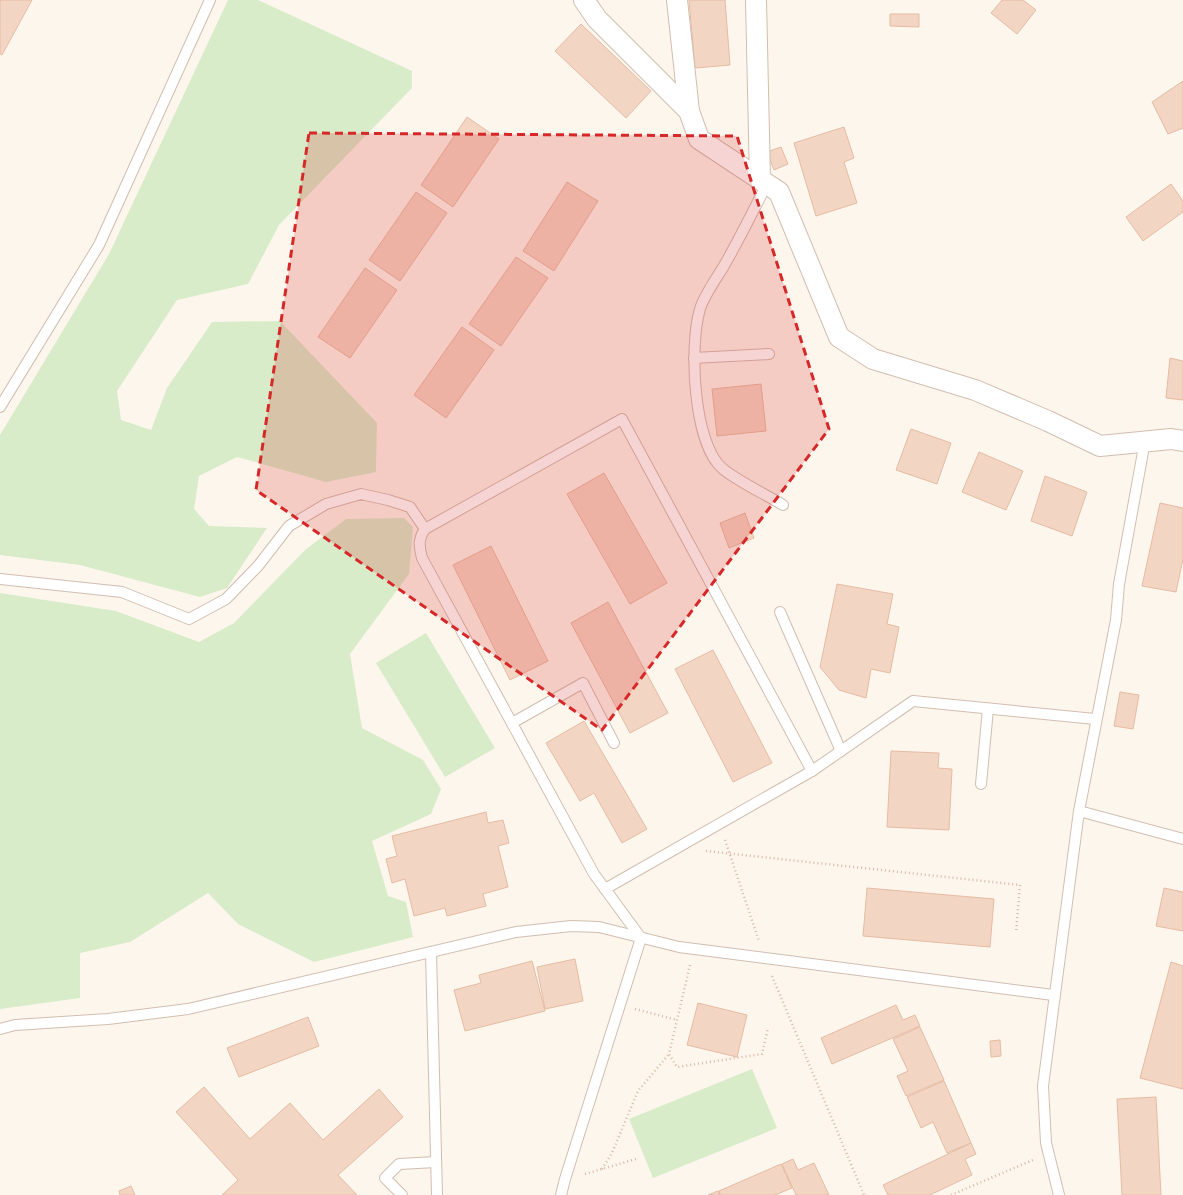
<svg xmlns="http://www.w3.org/2000/svg" width="1183" height="1195" font-family="'Space Grotesk',sans-serif">
<style>
.green{fill:#d8ecc9}
.building{fill:#f3d5c3;stroke:#e6bba3}
.lines{fill:none;stroke-linecap:round;stroke-linejoin:round}
.service-casing{stroke:#d1beb0;stroke-width:12}
.minor-casing{stroke:#d1beb0;stroke-width:22}
.path{stroke:#d9b8a5;stroke-width:2.5;stroke-dasharray:1 3;stroke-linecap:butt}
.service{stroke:#fff;stroke-width:10}
.minor{stroke:#fff;stroke-width:20}
.marked{fill:#d62828;fill-opacity:0.2;stroke:#d62828;stroke-width:3;stroke-dasharray:8 5;stroke-linejoin:round}
</style>
<rect width="100%" height="100%" fill="#fdf6ec"/>
<g class="green">
<path d="M228,0H258L412,71V88L279,225L248,284L177,300L117,391L121,420L151,430L167,388L212,322L280,321L377,423L376,472L326,482L237,457L199,476L194,509L209,526L267,528L227,588L200,597L80,565L0,555V435L109,254Z"/>
<path d="M404,518L413,527L409,574L350,654L362,728L423,760L441,789L431,814L372,841L388,896L406,902L413,937L314,962L238,924L208,893L130,942L80,953V998L0,1009V593L116,611L199,642L234,623L305,550L346,519Z"/>
<path d="M426,633L495,748L445,777L376,663Z"/>
<path d="M752,1069L777,1128L653,1178L629,1119Z"/>
</g>
<g class="building">
<path d="M0,0H32L2,55L0,54Z"/>
<path d="M689,0H725L730,65L695,68Z"/>
<path d="M1002,0H1023L1036,10L1017,34L991,13Z"/>
<path d="M890,14H919V27L890,26Z"/>
<path d="M581,24L651,91L626,118L555,51Z"/>
<path d="M1183,81V128L1168,134L1152,102Z"/>
<path d="M467,117L499,139L453,207L421,185Z"/>
<path d="M844,127L854,158L844,162L857,203L816,216L794,143Z"/>
<path d="M781,147L788,164L774,170L767,152Z"/>
<path d="M567,182L598,201L554,271L523,251Z"/>
<path d="M1171,184L1183,201V212L1143,241L1126,217Z"/>
<path d="M416,192L447,213L400,281L369,260Z"/>
<path d="M516,257L548,278L501,346L469,324Z"/>
<path d="M365,268L397,290L350,358L318,337Z"/>
<path d="M462,327L494,350L446,418L414,395Z"/>
<path d="M1170,358L1183,361V400L1166,398Z"/>
<path d="M761,384L766,431L717,436L712,389Z"/>
<path d="M911,429L951,443L937,484L896,470Z"/>
<path d="M979,452L1023,471L1006,510L962,492Z"/>
<path d="M604,473L667,583L630,604L567,494Z"/>
<path d="M1045,476L1087,492L1072,536L1031,521Z"/>
<path d="M1160,503L1183,508V559L1176,592L1142,586Z"/>
<path d="M745,513L754,538L729,548L720,523Z"/>
<path d="M491,546L548,661L510,680L453,565Z"/>
<path d="M837,584L893,594L887,624L899,627L890,673L871,669L866,698L839,690L820,667Z"/>
<path d="M608,602L668,713L630,733L571,623Z"/>
<path d="M713,650L772,763L733,782L675,669Z"/>
<path d="M1120,692L1139,695L1133,729L1114,726Z"/>
<path d="M584,721L647,829L622,843L594,793L580,801L546,743Z"/>
<path d="M891,751L939,753L938,768L952,769L949,830L887,827Z"/>
<path d="M486,812L488,823L503,820L509,843L498,846L508,887L483,894L486,906L447,916L445,908L414,916L405,879L392,883L386,859L397,856L392,836Z"/>
<path d="M867,888L994,899L990,947L863,936Z"/>
<path d="M1164,888L1183,892V931L1156,926Z"/>
<path d="M575,959L583,1001L545,1009L537,967Z"/>
<path d="M532,961L545,1011L465,1031L454,990L481,983L479,975Z"/>
<path d="M1171,962L1183,966V1089L1140,1078Z"/>
<path d="M698,1003L747,1015L737,1057L687,1045Z"/>
<path d="M896,1005L903,1020L915,1015L920,1026L832,1064L821,1038Z"/>
<path d="M308,1017L319,1046L239,1077L227,1048Z"/>
<path d="M920,1027L944,1080L906,1096L897,1076L908,1071L893,1039Z"/>
<path d="M1000,1040L1001,1056L991,1057L990,1041Z"/>
<path d="M944,1081L971,1143L947,1153L933,1122L921,1128L907,1097Z"/>
<path d="M204,1087L250,1139L290,1103L323,1140L379,1089L403,1117L338,1175L357,1195H222L238,1180L176,1112Z"/>
<path d="M1156,1097L1161,1195H1122L1117,1099Z"/>
<path d="M971,1143L976,1154L965,1159L972,1175L930,1195H888L883,1185Z"/>
<path d="M793,1159L798,1170L814,1163L829,1195H796L782,1164Z"/>
<path d="M781,1164L792,1188L775,1195H720L719,1191Z"/>
<path d="M131,1186L135,1195H120L119,1191Z"/>
<path d="M718,1191L720,1195H708Z"/>
</g>
<g class="lines">
<defs>
<g id="service">
<path d="M767,184C753,211 740,238 725,264C717,278 704,295 700,309C689,345 693,445 723,469C739,482 765,494 783,505"/>
<path d="M694,358L769,354"/>
<path d="M0,407L99,245L210,0"/>
<path d="M0,579L122,592L189,619L226,599L258,566L289,526L326,504L361,494L388,500L410,507L425,529"/>
<path d="M780,612L841,751"/>
<path d="M512,723L583,683L614,743"/>
<path d="M981,784L988,709"/>
<path d="M1079,811L1183,839"/>
<path d="M605,889L812,771L913,701L1095,719"/>
<path d="M431,952L437,1195"/>
<path d="M0,1029L15,1025L108,1019L188,1009L516,932L571,926L599,927L679,947L1053,995"/>
<path d="M402,1195L385,1178L399,1164L436,1162"/>
<path d="M561,1195L565,1179L641,938L594,874L422,558C419,546 418,539 425,529L622,419L812,771"/>
<path d="M1059,1195L1046,1143L1043,1086L1079,811L1116,620L1119,584L1145,441"/>
</g>
<g id="minor">
<path d="M584,0L597,19L689,111L699,139L779,192L839,337L873,359L975,390L1048,421L1100,446L1171,439L1183,441"/>
<path d="M677,0L689,111"/>
<path d="M756,0L760,179"/>
</g>
</defs>
<use href="#service" class="service-casing"/>
<use href="#minor" class="minor-casing"/>
<g class="path">
<path d="M725,840L759,941"/>
<path d="M706,851L1020,885L1016,933"/>
<path d="M690,965L669,1054L677,1067L762,1054L768,1028"/>
<path d="M772,976L864,1195"/>
<path d="M635,1009L677,1020"/>
<path d="M602,1169L612,1153L638,1091L669,1054"/>
<path d="M585,1174L636,1159"/>
<path d="M951,1195L1033,1160"/>
</g>
<use href="#service" class="service"/>
<use href="#minor" class="minor"/>
</g>
<path class="marked" d="M309,133L737,136L829,429L602,730L256,490Z"/>
</svg>
